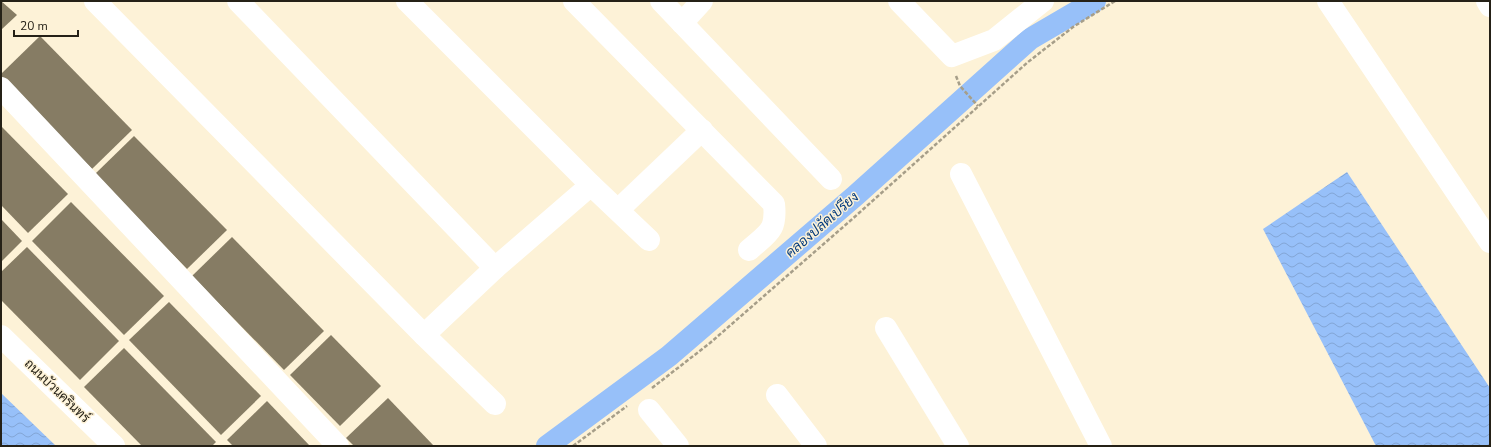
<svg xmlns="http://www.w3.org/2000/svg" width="1491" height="447" font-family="'Nunito Sans',Sarabun,sans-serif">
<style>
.water{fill:url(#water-waves)}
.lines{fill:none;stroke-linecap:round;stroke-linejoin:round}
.canal{stroke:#97c0f9;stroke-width:22}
.building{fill:#867c64}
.path{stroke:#a69e89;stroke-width:2.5;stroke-dasharray:4 2;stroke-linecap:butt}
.minor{stroke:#fff;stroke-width:22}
.labels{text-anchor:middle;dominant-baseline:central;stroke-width:3;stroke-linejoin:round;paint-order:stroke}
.street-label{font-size:13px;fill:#252117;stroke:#fdf2d7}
.water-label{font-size:14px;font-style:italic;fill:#083e7f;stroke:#fdf2d7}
</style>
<defs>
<pattern id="water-waves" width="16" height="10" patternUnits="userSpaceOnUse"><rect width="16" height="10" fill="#97c0f9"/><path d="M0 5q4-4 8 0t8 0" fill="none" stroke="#82a5d5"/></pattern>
</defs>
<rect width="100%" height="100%" fill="#fdf2d7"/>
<g class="water">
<path d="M1347,172L1490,388V446H1376L1263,229Z"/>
<path d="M1,393L56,446H1Z"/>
</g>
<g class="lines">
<path class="canal" d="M547,446L669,356L855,196L1030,39L1095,1"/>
</g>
<g class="building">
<path d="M1,1L17,15L1,30Z"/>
<path d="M40,36L132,130L92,169L1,76V74Z"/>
<path d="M1,126L68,194L28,233L1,205Z"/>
<path d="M134,136L227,230L187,269L95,174Z"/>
<path d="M71,202L164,296L124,335L32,241Z"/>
<path d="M1,219L22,241L1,262Z"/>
<path d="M232,237L324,331L284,370L192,276Z"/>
<path d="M27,247L119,341L80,380L1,300V272Z"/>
<path d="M169,302L261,396L221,435L129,340Z"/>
<path d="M331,335L381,386L340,426L290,375Z"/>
<path d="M124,348L216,442L212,446H142L84,387Z"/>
<path d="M388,398L434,446H354L346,438Z"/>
<path d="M267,401L310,446H233L227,440Z"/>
</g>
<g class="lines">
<g class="path">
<path d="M956,76L960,86L978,106"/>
<path d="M652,388L710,343L850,221L1028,62L1073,27L1115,1"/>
<path d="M573,446L627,406"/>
</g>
<g class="minor">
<path d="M95,1L424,335L495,404"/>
<path d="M238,1L495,268"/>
<path d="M407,1L591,185L649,240"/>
<path d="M574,1L774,204C777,231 768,233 749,250"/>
<path d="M661,1L831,179"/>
<path d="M899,1L952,56L994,40L1043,1"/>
<path d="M1328,1L1490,242"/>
<path d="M1487,1L1490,6"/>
<path d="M682,23L702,1"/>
<path d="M1,88L338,446"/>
<path d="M961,174L1101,446"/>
<path d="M618,210L702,130"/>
<path d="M886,328L958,446"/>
<path d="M424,335L495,268L591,185"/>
<path d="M1,336L114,446"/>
<path d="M777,395L816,446"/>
<path d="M649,410L678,446"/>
</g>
</g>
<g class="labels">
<g class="street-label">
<text transform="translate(57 391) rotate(44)">ถนนบัวนครินทร์</text>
</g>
<g class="water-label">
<text transform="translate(822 225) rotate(-41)">คลองปลัดเปรียง</text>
</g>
</g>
<rect width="1491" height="447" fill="none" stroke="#252117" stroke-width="4"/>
<path d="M14 30v6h64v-6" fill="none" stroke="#252117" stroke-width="2"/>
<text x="20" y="30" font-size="12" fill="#252117" stroke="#fdf2d7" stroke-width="3" paint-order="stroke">20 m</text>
</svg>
